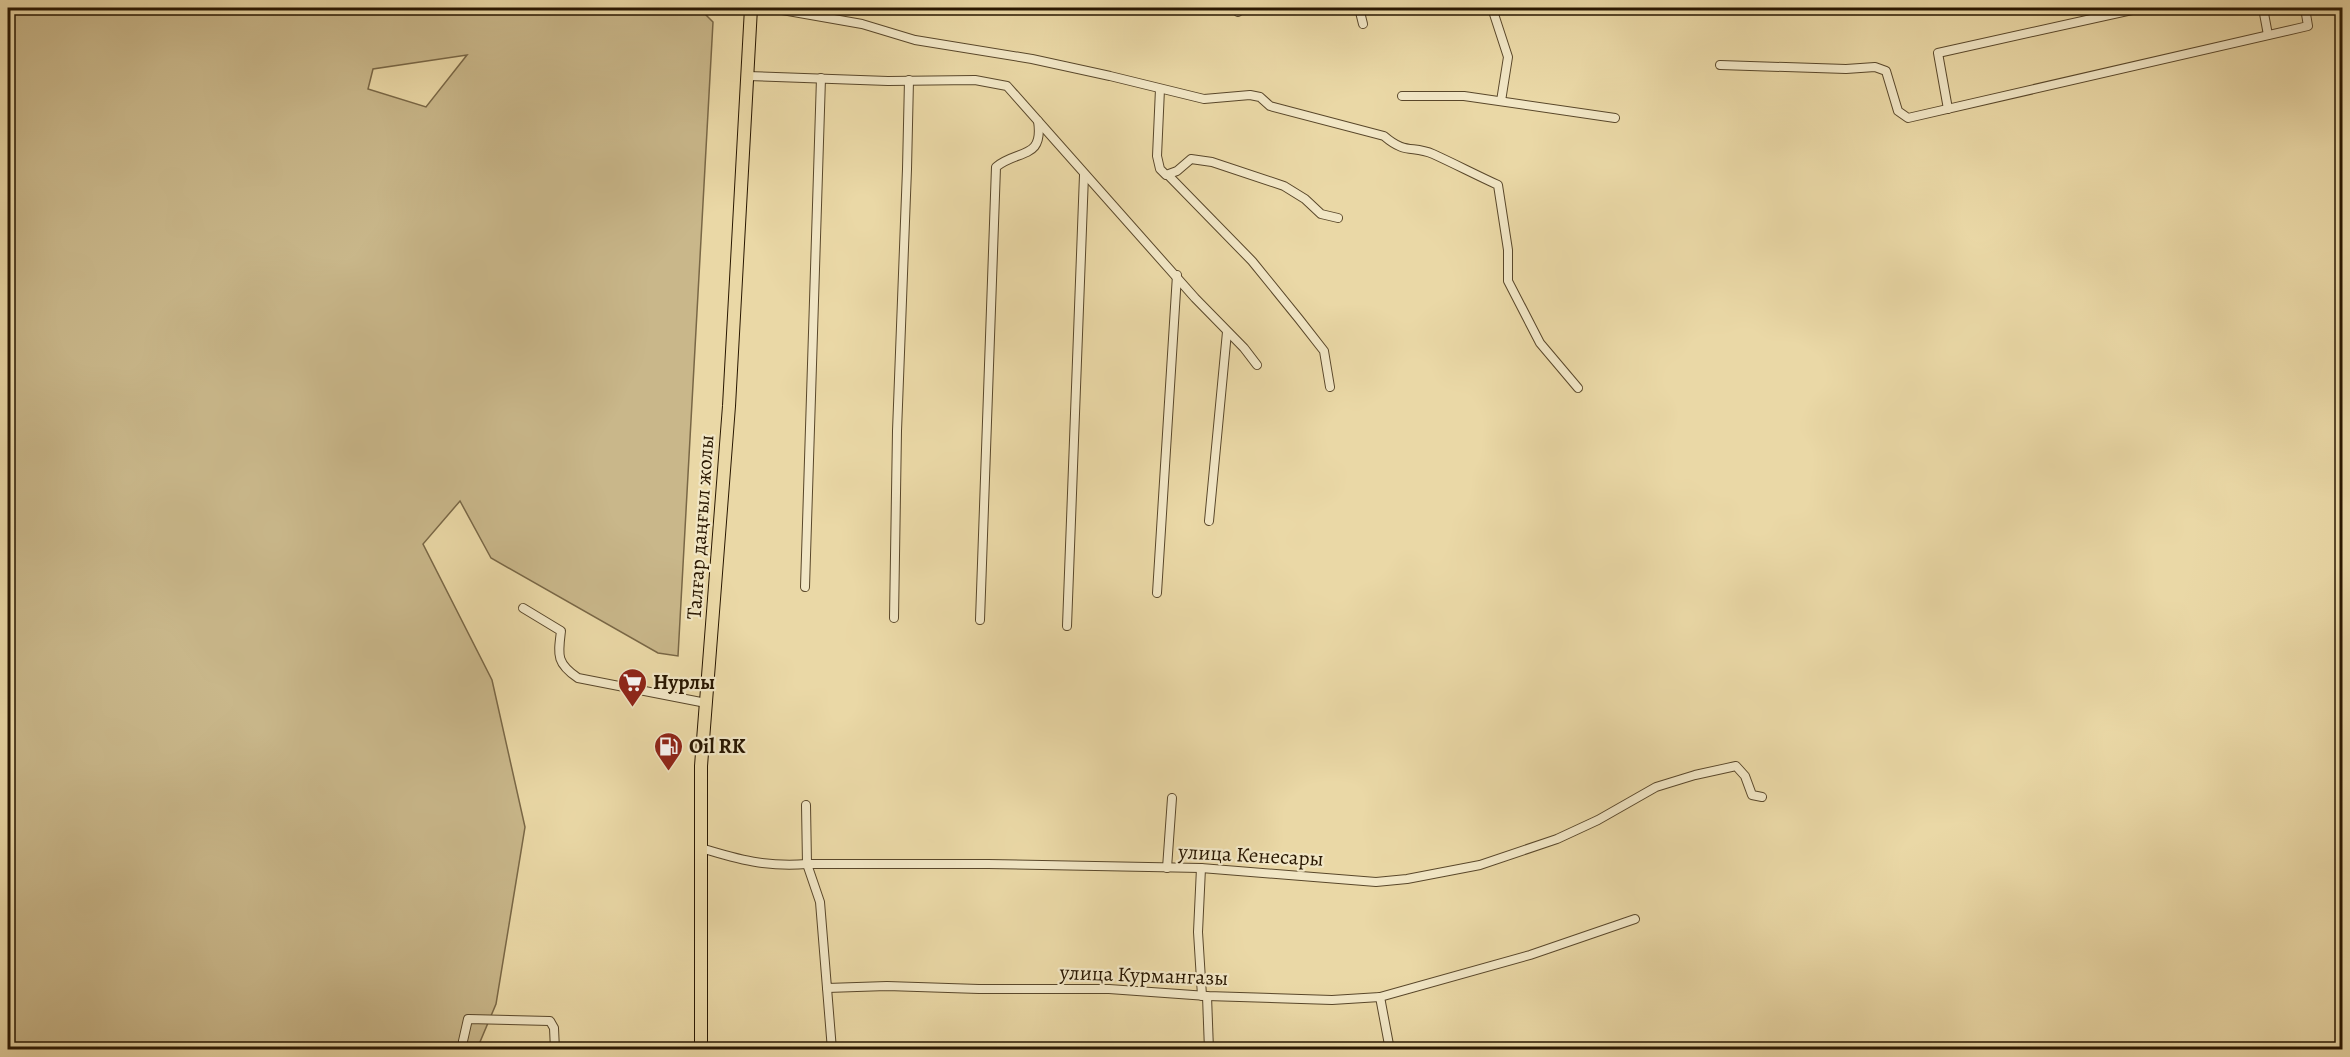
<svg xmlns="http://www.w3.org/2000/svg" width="2350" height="1057" font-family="Alegreya,serif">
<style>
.green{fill:#c9b78a;stroke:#796746;stroke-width:1.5;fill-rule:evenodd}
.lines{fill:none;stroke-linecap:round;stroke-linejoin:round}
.canal{stroke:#a8966e;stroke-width:9}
.minor-casing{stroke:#59472a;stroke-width:10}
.primary-casing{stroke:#291701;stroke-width:14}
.minor{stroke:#f1e6c5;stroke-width:8}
.primary{stroke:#ead8a6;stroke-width:12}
.labels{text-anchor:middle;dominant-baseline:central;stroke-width:4.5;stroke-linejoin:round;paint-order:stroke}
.street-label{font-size:21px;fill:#291701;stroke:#f1e6c5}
.poi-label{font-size:21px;font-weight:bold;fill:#291701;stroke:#f1e6c5;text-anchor:start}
</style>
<rect width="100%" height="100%" fill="#ead8a6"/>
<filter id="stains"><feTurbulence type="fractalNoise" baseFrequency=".00333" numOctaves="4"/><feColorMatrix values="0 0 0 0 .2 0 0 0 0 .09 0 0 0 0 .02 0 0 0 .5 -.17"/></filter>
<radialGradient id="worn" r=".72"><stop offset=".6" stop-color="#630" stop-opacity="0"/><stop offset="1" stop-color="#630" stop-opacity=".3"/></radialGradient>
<path class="green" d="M8,8H699L713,22L678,656L658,653L491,558L460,501L423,544L492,680L525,827L496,1004L477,1049H8ZM467,55L426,107L368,89L373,69Z"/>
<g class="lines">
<path class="canal" d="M2339,8L2342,27"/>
<defs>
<g id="minor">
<path d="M771,8L862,24L915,40L1032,59L1110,76L1204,99L1250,95L1260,97L1270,106L1384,136C1406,155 1412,145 1433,154C1455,164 1476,175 1498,185L1508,250V281L1540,343L1578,388"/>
<path d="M1237,8L1238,12"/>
<path d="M1359,8L1363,24"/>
<path d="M1492,8L1508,57L1501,101"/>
<path d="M2263,8L2268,35"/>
<path d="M1720,65L1846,69L1875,67L1886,71L1898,111L1908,118L2308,26L2305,8"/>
<path d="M747,76L888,81L975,80L1007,86L1195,298L1244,348L1257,365"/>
<path d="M1160,89L1157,156L1160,169L1166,175L1177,171L1191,159L1212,162L1284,186L1305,199L1321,214L1338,218"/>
<path d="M1402,96H1464L1615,118"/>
<path d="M1948,109L1938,53L2141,8"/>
<path d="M1168,175L1252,261L1299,319L1324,351L1330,387"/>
<path d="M1209,521L1227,332"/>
<path d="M805,587L821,78"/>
<path d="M1157,593L1177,275"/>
<path d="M523,608L561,631C558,655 556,663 578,678L706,703"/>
<path d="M894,618L897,431L907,169L909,80"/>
<path d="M980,620L996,167C1018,149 1044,160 1038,121"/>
<path d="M1067,626L1084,175"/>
<path d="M806,805L807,864L820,902L827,988L887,986L979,989H1109L1207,996L1332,1000L1380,997L1530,955L1635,919"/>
<path d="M701,848C740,860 766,867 807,864H988L1201,868L1376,882L1407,879L1480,865L1557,839L1598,820L1656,787L1695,775L1736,766L1745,776L1752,795L1762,797"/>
<path d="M1167,868L1172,798"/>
<path d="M1201,868L1198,932L1202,996"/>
<path d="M827,988L832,1050"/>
<path d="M1207,996L1209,1050"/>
<path d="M1380,997L1390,1050"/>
<path d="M463,1041L468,1019L550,1021L554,1028L555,1050"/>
</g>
<path id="primary" d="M701,1050V766L729,406L751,8"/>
</defs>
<use href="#minor" class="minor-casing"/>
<use href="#primary" class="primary-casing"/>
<use href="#minor" class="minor"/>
<use href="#primary" class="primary"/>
</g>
<defs>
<symbol id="supermarket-pin" viewBox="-11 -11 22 30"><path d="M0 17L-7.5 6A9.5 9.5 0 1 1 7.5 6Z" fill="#8f2418" stroke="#f1e6c5"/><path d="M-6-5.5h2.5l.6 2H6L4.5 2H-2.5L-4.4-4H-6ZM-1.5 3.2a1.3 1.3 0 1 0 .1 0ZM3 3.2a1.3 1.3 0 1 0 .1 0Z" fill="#fff"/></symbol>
<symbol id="fuel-pin" viewBox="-11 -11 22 30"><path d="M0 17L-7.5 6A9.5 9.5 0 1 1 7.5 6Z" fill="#8f2418" stroke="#f1e6c5"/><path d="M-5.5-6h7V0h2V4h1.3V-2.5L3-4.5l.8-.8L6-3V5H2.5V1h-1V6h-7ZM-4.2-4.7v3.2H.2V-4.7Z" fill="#fff"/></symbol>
</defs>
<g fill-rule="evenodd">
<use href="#supermarket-pin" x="616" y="666" width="33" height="45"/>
<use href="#fuel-pin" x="652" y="730" width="33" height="45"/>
</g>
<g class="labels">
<g class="street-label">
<text transform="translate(700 527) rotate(-86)">Талғар даңғыл жолы</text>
<text transform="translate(1251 855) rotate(3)">улица Кенесары</text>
<text transform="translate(1144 975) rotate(2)">улица Курмангазы</text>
</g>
<g class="poi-label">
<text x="653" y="682">Нурлы</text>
<text x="689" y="746">Oil RK</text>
</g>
</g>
<rect width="2350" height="1057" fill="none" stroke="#ead8a6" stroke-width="30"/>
<rect x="9" y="9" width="2332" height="1039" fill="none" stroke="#291701" stroke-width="3"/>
<rect x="15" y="15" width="2320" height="1027" fill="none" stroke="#291701" stroke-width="1.5"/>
<rect width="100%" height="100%" filter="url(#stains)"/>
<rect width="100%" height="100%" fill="url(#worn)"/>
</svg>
